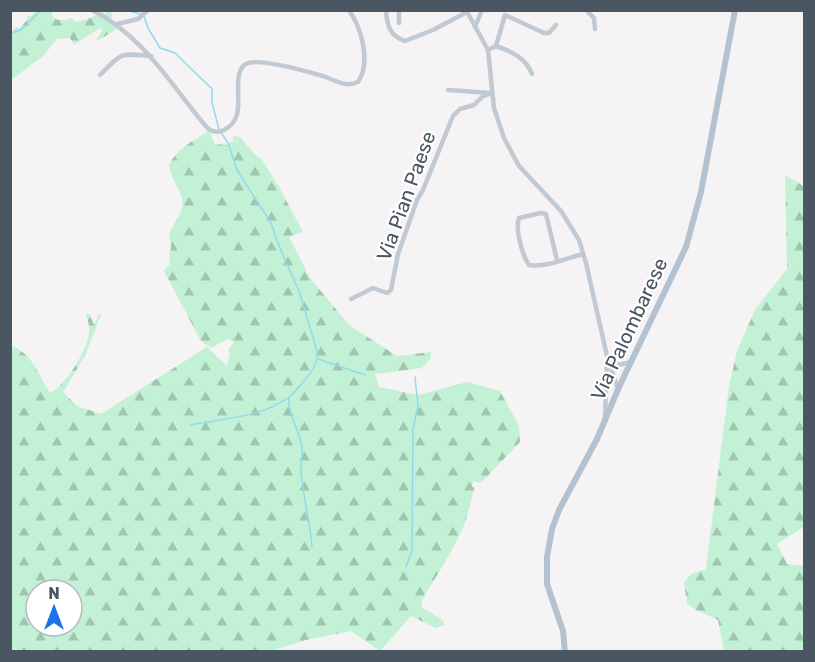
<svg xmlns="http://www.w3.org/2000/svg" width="815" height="662" font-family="Rubik,sans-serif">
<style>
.forest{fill:url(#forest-firs);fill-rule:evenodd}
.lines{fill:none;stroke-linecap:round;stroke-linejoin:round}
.stream{stroke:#90daee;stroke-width:1.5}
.minor{stroke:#c1cad2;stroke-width:4.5}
.major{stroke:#b3c2d1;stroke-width:6}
.labels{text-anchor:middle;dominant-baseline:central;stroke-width:4.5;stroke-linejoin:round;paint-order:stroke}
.street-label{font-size:20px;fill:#4a5661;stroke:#fff}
</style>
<defs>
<pattern id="forest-firs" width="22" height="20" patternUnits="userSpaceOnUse" patternTransform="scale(1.5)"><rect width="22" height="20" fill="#c3f1d5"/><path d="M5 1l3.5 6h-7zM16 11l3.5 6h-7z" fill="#a0c6b0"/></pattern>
</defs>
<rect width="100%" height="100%" fill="#f5f3f3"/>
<g class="forest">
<path d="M36,11H53L52,16C58,22 64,20 71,18L77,22L91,18L100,11L105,14L109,11L113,14L111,18L113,24L117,29L97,41V38L103,30L100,28L74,45L70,38L57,39L43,56L11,80V32L16,27L20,28L27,20V15L31,16Z"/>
<path d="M208,129L215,144L226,145L233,141V136L240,137L257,157L261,158L279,187L303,232L289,237L310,278L349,325L397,356L431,352V358L422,368L375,374L379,387L418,395L467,382L500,391L519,426L520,442L484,480L479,483L473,481L472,487H475C470,502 468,518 461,532C450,555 436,577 423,598L421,607L444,621V625L436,628L411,616L380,651L351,631L306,640L271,651L11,652V346C33,353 38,375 50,393C65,386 87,351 89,333C90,327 88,320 86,314H90L94,325L99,314H101L85,356L63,392L77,406L101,414L207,347L227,366L230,353L228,350L234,342L228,339L211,348L201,341L164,271L170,264C168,256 171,253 171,245C171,241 168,237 170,232C174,223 183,212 183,202C182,191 166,171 170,163C178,149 192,141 206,133ZM36,590H72V626H36Z"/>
<path d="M785,175L804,186V527L777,544L787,564L804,566V651H724L718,620L696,610L687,603L684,582L691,574L706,569L729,386L737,351L755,310L787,269Z"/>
</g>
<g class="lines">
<g class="stream">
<path d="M126,10L141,14"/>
<path d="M144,16L148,28L160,48L175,53L212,89V103L219,129L228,143L237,170L271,223L279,246L299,291L317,351C318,363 313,370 305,380C300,385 295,393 289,397C263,417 222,419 190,425"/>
<path d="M10,33L21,30L41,10"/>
<path d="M318,359L365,375"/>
<path d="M289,398C288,417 300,430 302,448C303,455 301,463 301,471C303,496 310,521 312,547"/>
<path d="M406,567L412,551L413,429L418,406L415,377"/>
</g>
<g class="minor">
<path d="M92,10C142,35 170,83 204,124C209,131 215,134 224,130C246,119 235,94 239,75C240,70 242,66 246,64C257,57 309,72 323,76C334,80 346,88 358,82C371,63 362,29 349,10"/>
<path d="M386,10C387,26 390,36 405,41L433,30L467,12"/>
<path d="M399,10V23"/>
<path d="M466,10L488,50L494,108L504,138L519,166L561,211L579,240L586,263L607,356L618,389"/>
<path d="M586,10L594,18L595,29"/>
<path d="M117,24L138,19L148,10"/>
<path d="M475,27L482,10"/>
<path d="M496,46L505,15L544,33H549L556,25"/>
<path d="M488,50L496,46C511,51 526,58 532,74"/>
<path d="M100,75C123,52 119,53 151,56"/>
<path d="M448,90L490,93"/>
<path d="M557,260L546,214L541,213L519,218C515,229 522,255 529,265C545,268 567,258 583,254"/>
<path d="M351,299L373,288L387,293L391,290L398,254L417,200L423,190L453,116L460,109L474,105L483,96L492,93"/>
<path d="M611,360L619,365L630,362"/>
<path d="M605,416L607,361"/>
</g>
<path class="major" d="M565,652L563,631L547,584V557L552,529L559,510L597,439L619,387L686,247L701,192L735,10"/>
</g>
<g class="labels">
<g class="street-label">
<text transform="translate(406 196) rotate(-70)">Via Pian Paese</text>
<text transform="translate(629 329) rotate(-65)">Via Palombarese</text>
</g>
</g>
<rect width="815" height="662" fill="none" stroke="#4a5661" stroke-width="24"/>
<g transform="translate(54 608)"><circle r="28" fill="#ffffff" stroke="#b7bbc0" stroke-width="1.5"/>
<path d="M0-4.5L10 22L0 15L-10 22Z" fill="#1a73e8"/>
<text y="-9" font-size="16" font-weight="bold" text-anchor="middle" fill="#4a5661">N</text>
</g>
</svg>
